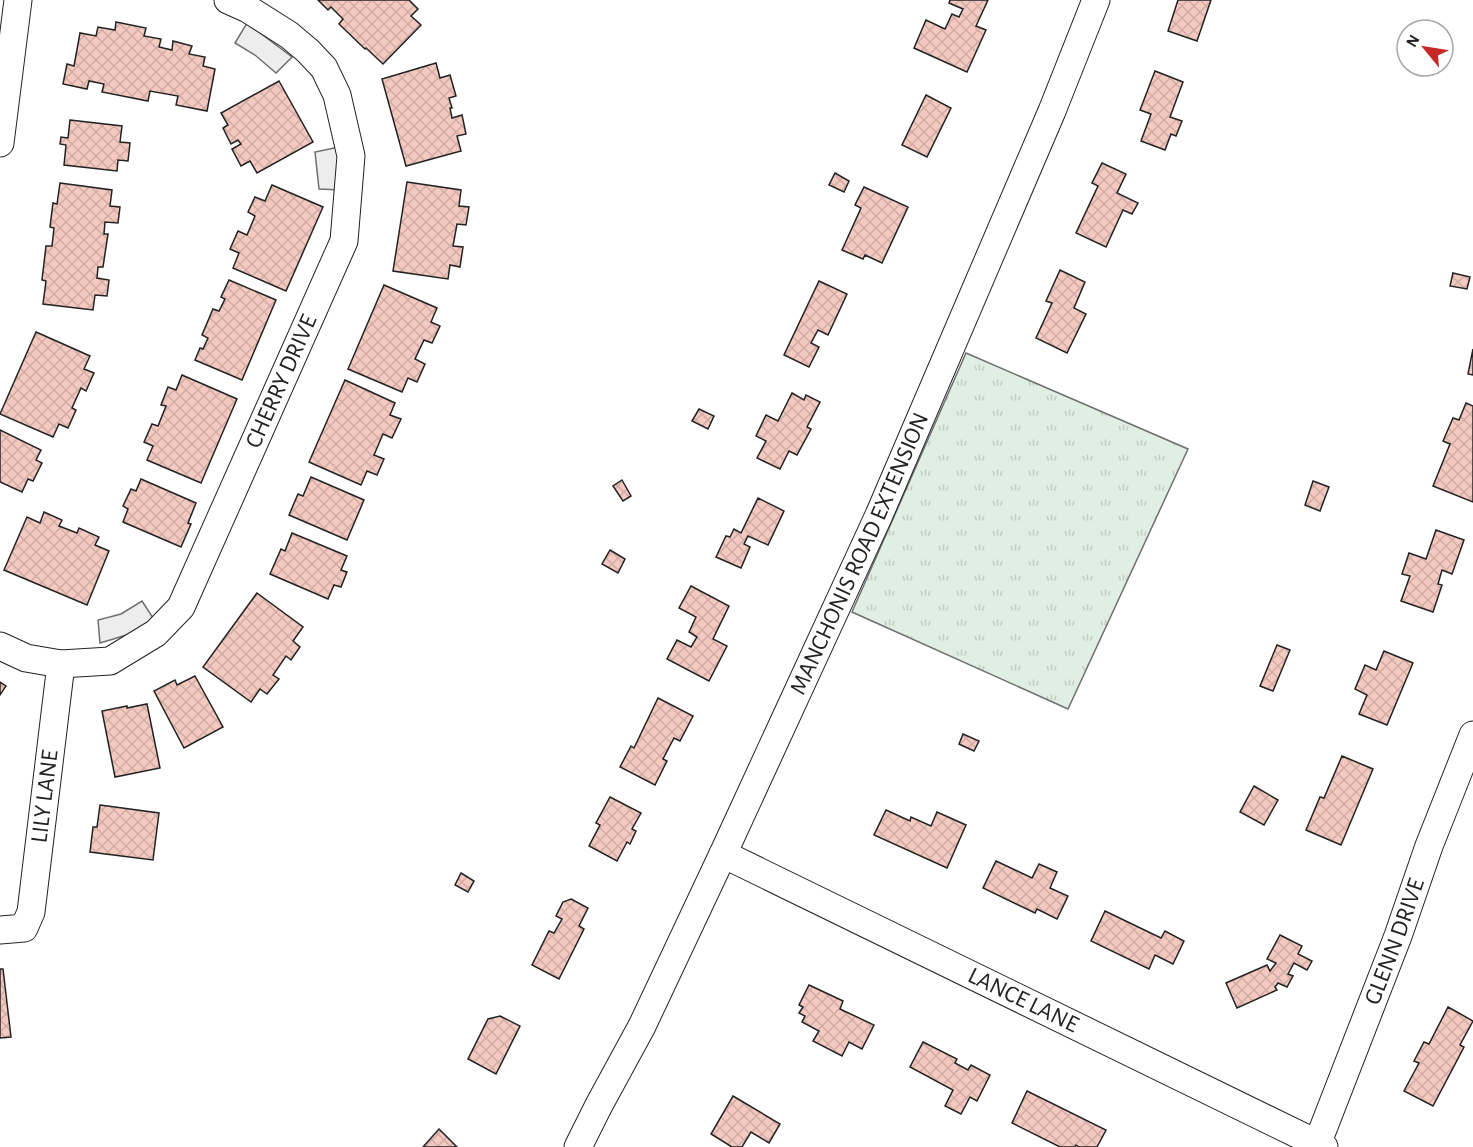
<svg xmlns="http://www.w3.org/2000/svg" width="1473" height="1147" font-family="'Alegreya Sans',sans-serif">
<style>
.park{fill:url(#park-tufts);stroke:#6f6f6f;stroke-width:1.5}
.parking{fill:#ededed;stroke:#6f6f6f;stroke-width:1.5}
.building{fill:url(#building-cross-hatch);stroke:#222;stroke-width:1.5}
.lines{fill:none;stroke-linecap:round;stroke-linejoin:round}
.minor-casing{stroke:#222;stroke-width:29}
.minor{stroke:#fff;stroke-width:27}
.labels{text-anchor:middle;dominant-baseline:central;stroke-width:4.5;stroke-linejoin:round;paint-order:stroke}
.street-label{font-size:24px;fill:#222;stroke:#fff}
</style>
<defs>
<pattern id="park-tufts" width="24" height="20" patternUnits="userSpaceOnUse" patternTransform="scale(1.5)"><rect width="24" height="20" fill="#e0efe3"/><path d="M3 7l-1-3M5 7V3M7 7l1-3M15 17l-1-3M17 17v-4M19 17l1-3" fill="none" stroke="#c0cdc2"/></pattern>
<pattern id="building-cross-hatch" width="8" height="8" patternUnits="userSpaceOnUse" patternTransform="scale(1.5)"><rect width="8" height="8" fill="#f3c9c0"/><path d="M0 0l8 8M0 8l8-8" fill="none" stroke="#d0aca5"/></pattern>
</defs>
<rect width="100%" height="100%" fill="#fff"/>
<path class="park" d="M966,353L1188,449L1068,709L852,612Z"/>
<g class="parking">
<path d="M247,23L292,57L276,73L255,55L235,43Z"/>
<path d="M339,147L340,190L319,189L315,152Z"/>
<path d="M142,601L155,621L130,634L100,643L98,620L121,614Z"/>
</g>
<g class="building">
<path d="M318,0H409L418,9L411,16L421,25L383,64L366,48L365,49L339,24L343,19L331,7L328,10Z"/>
<path d="M950,0H988L976,26L986,30L967,72L914,48L926,20L945,29L952,14L959,17L963,9L949,3Z"/>
<path d="M1178,0H1211L1197,41L1168,31Z"/>
<path d="M116,22L146,28L144,36L161,39L159,47L172,50L173,41L192,46L189,54L205,57L203,66L215,69L207,111L176,105L178,96L150,91L148,101L102,92L104,84L89,81L87,89L63,84L67,64L74,66L80,33L96,36L98,27L115,30Z"/>
<path d="M436,63L440,78L450,75L456,96L449,98L452,108H450L452,118L462,115L466,134L457,136L461,151L406,166L382,79Z"/>
<path d="M1155,71L1183,82L1170,117L1182,121L1176,136L1171,134L1165,150L1141,141L1151,114L1140,110Z"/>
<path d="M279,81L313,142L257,173L250,161L241,166L232,149L241,144L238,140L231,144L223,128L228,125L221,113Z"/>
<path d="M926,95L951,108L927,157L902,145Z"/>
<path d="M70,120L122,126L120,142L130,143L128,161L118,160L117,171L64,165L66,145L60,144L61,137L68,138Z"/>
<path d="M1102,163L1126,174L1117,193L1138,203L1132,214L1123,210L1106,247L1076,233L1098,186L1092,183Z"/>
<path d="M835,173L849,181L844,192L829,185Z"/>
<path d="M407,182L461,190L459,206L469,207L466,225L457,224L453,246L463,247L460,267L450,265L448,279L393,271Z"/>
<path d="M60,183L112,190L110,206L120,207L118,223L105,222L104,234H108L103,267H98L97,278L109,280L107,296L95,295L93,310L43,304L46,281L42,280L46,246H52L54,228L50,227L53,203L57,204Z"/>
<path d="M272,185L323,207L286,291L233,268L239,253L230,249L238,231L247,235L255,216L248,212L255,197L265,201Z"/>
<path d="M864,187L908,207L882,263L865,255L863,259L842,250L861,208L855,205Z"/>
<path d="M1060,270L1085,282L1074,308L1086,314L1067,353L1036,338L1052,303L1046,301Z"/>
<path d="M1453,273L1470,277L1467,289L1450,286Z"/>
<path d="M229,280L276,300L242,380L195,360L200,348L203,349L208,338L202,335L213,309L219,311L225,299L221,297Z"/>
<path d="M819,281L847,294L828,335L818,330L811,343L819,347L809,367L784,355Z"/>
<path d="M384,285L437,308L431,322L440,326L432,343L424,340L415,359L425,364L417,382L408,378L402,392L348,369Z"/>
<path d="M36,332L90,356L84,369L94,373L86,391L81,388L72,408L76,410L68,428L59,424L53,437L0,414Z"/>
<path d="M1473,349V375L1468,374Z"/>
<path d="M182,375L237,399L201,483L147,460L153,446L144,442L152,424L158,426L166,406L161,405L168,387L176,390Z"/>
<path d="M345,380L395,403L390,415L401,419L392,438L383,434L374,455L384,459L377,475L367,471L361,485L309,462Z"/>
<path d="M792,393L804,400L806,395L820,402L807,427L811,429L797,455L789,451L780,469L757,458L766,441L756,436L766,415L778,421Z"/>
<path d="M1466,403L1473,406V502L1433,486L1450,444L1443,441L1453,418L1459,420Z"/>
<path d="M699,409L714,416L708,429L692,421Z"/>
<path d="M0,430L41,450L36,460L42,463L33,481L28,479L22,492L0,482Z"/>
<path d="M311,477L364,500L347,540L289,515L298,494L303,496Z"/>
<path d="M141,479L196,503L188,523L191,524L181,547L123,522L128,509L123,506L131,489L136,491Z"/>
<path d="M622,480L631,496L623,501L613,486Z"/>
<path d="M1313,481L1329,487L1320,511L1305,505Z"/>
<path d="M758,498L784,511L768,545L748,536L744,544L750,547L741,568L716,557L726,536L730,537L734,529L741,533Z"/>
<path d="M44,512L62,520L59,526L77,533L79,528L99,537L95,545L109,551L87,605L4,570L27,517L40,523Z"/>
<path d="M1436,530L1464,540L1452,574L1442,570L1438,584L1442,585L1433,612L1401,601L1410,576L1402,574L1409,553L1426,559Z"/>
<path d="M292,533L347,556L341,570L347,572L341,587L334,585L328,599L270,574L281,549L285,551Z"/>
<path d="M610,550L625,559L618,573L602,564Z"/>
<path d="M691,586L729,606L713,639L727,646L709,681L667,659L677,640L691,647L697,637L689,632L696,617L679,608Z"/>
<path d="M257,593L303,627L293,641L300,647L291,660L286,656L273,675L279,679L267,694L260,689L251,702L203,667Z"/>
<path d="M1277,645L1290,650L1273,691L1260,686Z"/>
<path d="M1384,651L1413,663L1387,725L1359,714L1367,695L1355,689L1365,665L1376,670Z"/>
<path d="M195,676L223,727L184,748L154,691L175,680L177,685Z"/>
<path d="M0,682L6,686L0,695Z"/>
<path d="M658,698L693,716L680,741L674,738L663,759L667,761L655,785L620,767L631,746L634,748Z"/>
<path d="M147,704L160,768L115,777L102,711L127,706V708Z"/>
<path d="M963,734L979,741L974,751L959,744Z"/>
<path d="M1342,756L1373,769L1341,845L1306,830L1320,797L1324,798Z"/>
<path d="M1254,786L1278,800L1264,825L1240,812Z"/>
<path d="M610,797L641,813L632,829L636,831L630,844L627,842L617,861L589,846L600,825L596,823Z"/>
<path d="M100,805L159,813L153,860L90,852L93,827H97Z"/>
<path d="M886,810L910,821L911,817L931,826L937,812L966,825L947,868L874,835Z"/>
<path d="M996,861L1032,878L1039,864L1057,872L1050,888L1068,896L1057,919L1037,909L1035,913L983,888Z"/>
<path d="M461,873L474,881L468,892L455,885Z"/>
<path d="M571,899L588,908L579,926L584,929L559,979L532,965L549,931L554,933L562,919L556,916L563,902Z"/>
<path d="M1105,911L1161,938L1165,931L1184,941L1173,964L1155,955L1149,969L1091,941Z"/>
<path d="M1280,935L1302,946L1298,954L1312,961L1307,970L1294,963L1288,974L1293,976L1287,987L1278,983L1275,987L1277,990L1237,1008L1226,983L1267,965L1270,971L1276,963L1267,959Z"/>
<path d="M0,969H3L11,1037L0,1038Z"/>
<path d="M809,985L843,1001L840,1009L874,1025L862,1049L849,1042L842,1056L813,1041L819,1031L802,1022L805,1016L799,1013L803,1007L799,1005Z"/>
<path d="M1448,1007L1473,1021L1460,1045L1464,1047L1433,1106L1404,1091L1419,1063L1414,1061L1424,1042L1429,1044Z"/>
<path d="M500,1016L520,1026L496,1074L468,1059L488,1019Z"/>
<path d="M923,1042L957,1059L955,1063L968,1070L971,1065L990,1075L977,1101L970,1097L961,1114L945,1106L953,1090L910,1067Z"/>
<path d="M1027,1091L1106,1130L1097,1147H1079L1076,1145L1075,1147H1060L1012,1123Z"/>
<path d="M733,1096L780,1124L769,1143L751,1132L742,1147H732L711,1134Z"/>
<path d="M439,1129L457,1147H423Z"/>
</g>
<g class="lines">
<defs>
<g id="minor">
<path d="M0,143L18,0"/>
<path id="s1" d="M0,646L26,658L61,664L110,661L156,633L181,607L344,241L351,156L337,95L324,68L308,51L289,35L248,9L228,0"/>
<path id="s2" d="M723,854L1324,1147"/>
<path id="s3" d="M0,930L24,928L31,912L61,664"/>
<path id="s4" d="M578,1147L599,1105L642,1026L723,854L879,515L1052,111L1096,0"/>
<path id="s5" d="M1316,1147L1398,936L1429,846L1473,735"/>
</g>
</defs>
<use href="#minor" class="minor-casing"/>
<use href="#minor" class="minor"/>
</g>
<g class="labels">
<g class="street-label">
<text stroke="none"><textPath href="#s1" startOffset="450">CHERRY DRIVE</textPath></text>
<text stroke="none"><textPath href="#s4" startOffset="657">MANCHONIS ROAD EXTENSION</textPath></text>
<text stroke="none"><textPath href="#s3" startOffset="158">LILY LANE</textPath></text>
<text stroke="none"><textPath href="#s5" startOffset="220">GLENN DRIVE</textPath></text>
<text stroke="none"><textPath href="#s2" startOffset="334">LANCE LANE</textPath></text>
</g>
</g>
<g transform="translate(1425 48) rotate(300)"><circle r="28" fill="#ffffff" stroke="#a7a7a7" stroke-width="1.5"/>
<path d="M0-4.5L10 22L0 15L-10 22Z" fill="#c62828"/>
<text y="-9" font-size="16" font-weight="bold" text-anchor="middle" fill="#222222">N</text>
</g>
</svg>
